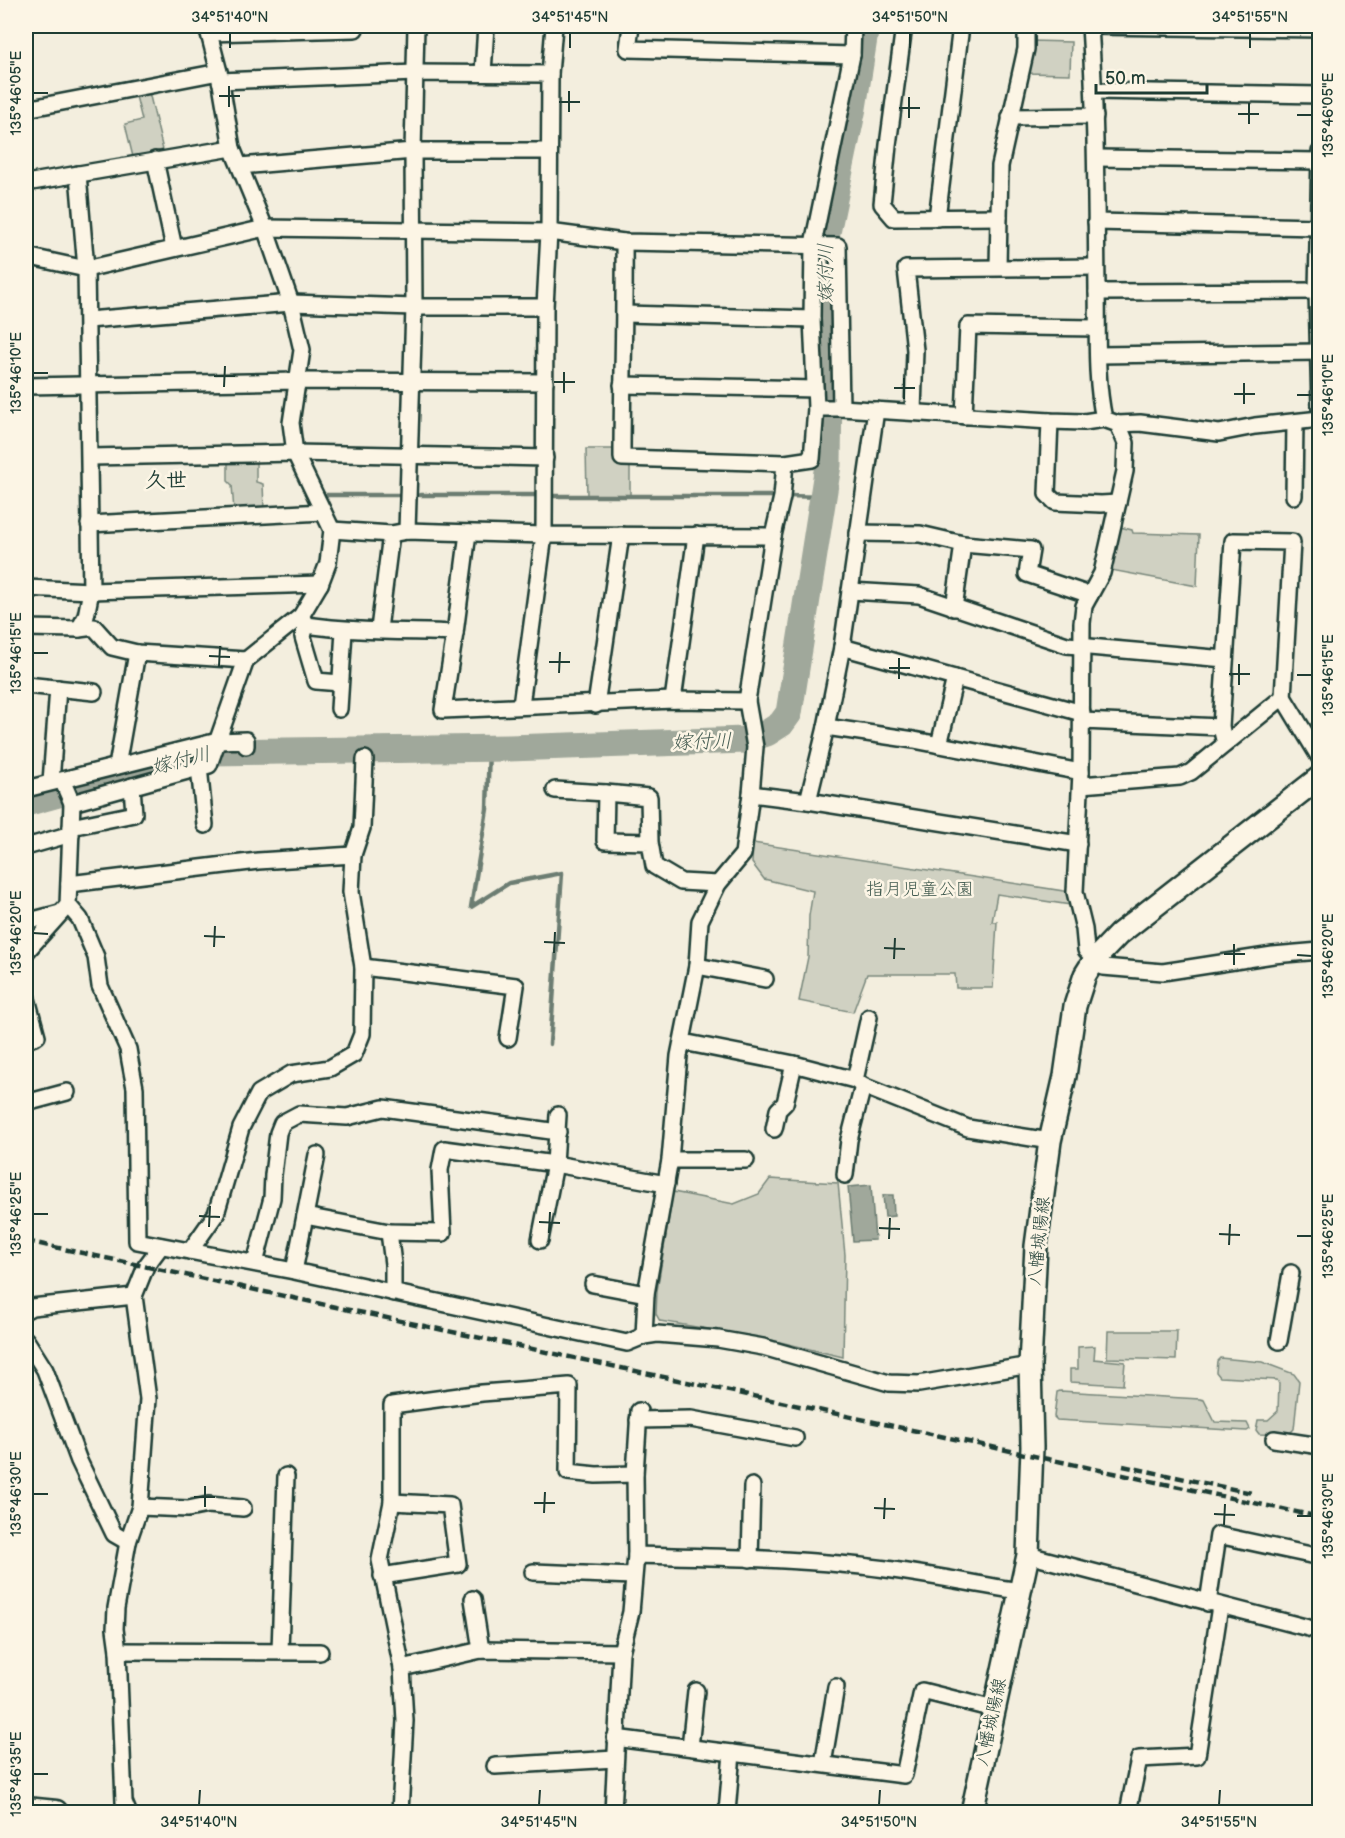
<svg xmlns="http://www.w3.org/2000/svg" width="1345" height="1838" font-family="'Balsamiq Sans','Klee One',sans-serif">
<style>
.green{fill:#d0d1c2;stroke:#78877b;stroke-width:1.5}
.water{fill:#a0a89b;stroke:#6c7d72;stroke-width:1.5}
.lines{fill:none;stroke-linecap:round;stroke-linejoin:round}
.stream{stroke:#6c7d72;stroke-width:4.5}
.river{stroke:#a0a89b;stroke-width:27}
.street-casing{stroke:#1f3d34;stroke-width:20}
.secondary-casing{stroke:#1f3d34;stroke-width:26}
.primary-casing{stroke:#1f3d34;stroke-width:27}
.street{stroke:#fcf5e5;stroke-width:15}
.secondary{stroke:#fcf5e5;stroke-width:21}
.primary{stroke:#fcf5e5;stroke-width:22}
.rail{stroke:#1f3d34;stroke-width:4.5;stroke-dasharray:9 4.5;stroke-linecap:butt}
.ticks{fill:none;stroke:#1f3d34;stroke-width:2}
.labels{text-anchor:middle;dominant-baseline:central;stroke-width:5;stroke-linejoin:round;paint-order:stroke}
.park-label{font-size:18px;fill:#425b50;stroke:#fcf5e5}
.street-label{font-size:18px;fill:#1f3d34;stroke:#fcf5e5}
.water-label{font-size:20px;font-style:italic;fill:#465d53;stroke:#fcf5e5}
.quarter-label{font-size:21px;font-weight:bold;fill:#1f3d34;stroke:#fcf5e5}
.neatline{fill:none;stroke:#1f3d34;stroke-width:2}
.ticks-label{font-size:15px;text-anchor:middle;fill:#1f3d34}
</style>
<rect width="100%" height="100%" fill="#f3eede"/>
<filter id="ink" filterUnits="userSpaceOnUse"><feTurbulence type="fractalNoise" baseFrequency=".0167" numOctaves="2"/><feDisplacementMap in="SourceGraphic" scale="12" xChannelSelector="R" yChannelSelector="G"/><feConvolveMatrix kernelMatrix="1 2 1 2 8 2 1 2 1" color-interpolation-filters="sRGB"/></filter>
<g filter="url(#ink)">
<g class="green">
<path d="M1031,41L1071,42L1070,74L1025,73Z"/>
<path d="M149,92L163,150L133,157L125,124L142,120L136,96Z"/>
<path d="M586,449H617L630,463V495H587Z"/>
<path d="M228,458H256V482L263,484L264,509L234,511L232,485L228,481Z"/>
<path d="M1120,527L1132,530L1133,533L1199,535L1197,586L1111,570Z"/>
<path d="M753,843L1070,892L1071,905L997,894L992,922H997L993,988H956L955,974H867L853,1012L799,1001L808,957L809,916L813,891L764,879L752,863Z"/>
<path d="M770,1179L838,1183L845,1255L843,1357L763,1338L660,1321L656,1314L657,1291L673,1192L734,1204L759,1194Z"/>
<path d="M1108,1331H1177L1176,1360L1107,1358Z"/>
<path d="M1095,1346L1094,1359L1125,1362L1123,1385L1070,1382V1369H1078V1347Z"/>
<path d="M1220,1358L1262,1362L1294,1374L1299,1381L1294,1429L1288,1435L1259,1434L1256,1430L1258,1420H1268L1278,1411L1279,1384L1277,1380L1220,1377L1216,1372L1217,1361Z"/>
<path d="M1060,1391L1200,1399L1204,1400L1215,1422L1247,1423L1250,1429L1247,1431L1057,1420L1054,1417L1057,1392Z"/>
</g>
<g class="water">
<path d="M871,1185L875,1240L853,1241L848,1187Z"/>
<path d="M893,1195L894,1216L885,1217L883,1195Z"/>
</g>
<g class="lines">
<g class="stream">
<path d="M323,495H403"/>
<path d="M420,495H541"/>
<path d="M551,496H774"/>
<path d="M788,496L823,497"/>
<path d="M489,748L487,809L471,907L509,883L562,873L550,1044"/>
</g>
<path class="river" d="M26,803L210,752L509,748L745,740L767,733L781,724L789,713L828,465L829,389L823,252L853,108L866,26"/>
<defs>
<g id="street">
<path d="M631,26L628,49L852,55"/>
<path d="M904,26L888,145L882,204L894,218L999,217"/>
<path d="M1090,26C1096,114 1096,202 1097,291C1098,334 1095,377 1104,419L1118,424L1126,443L1125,471L1102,573L1084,606L1082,623L1081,772L1075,892L1084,929L1086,950L1103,967L1163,972L1273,955L1320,951"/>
<path d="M1090,26L1320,29"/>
<path d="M209,33L355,29V26"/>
<path d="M483,73L486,26"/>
<path d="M220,81L415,73L550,74"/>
<path d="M1094,91L1320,95"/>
<path d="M26,109L219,72"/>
<path d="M1010,117L1095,116"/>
<path d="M1320,152L1317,291L1320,409"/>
<path d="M1096,158L1319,161"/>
<path d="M155,160L174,248"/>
<path d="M240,166L413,151H549"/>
<path d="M78,174L86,269L265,228L549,232L624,242L838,246L841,408"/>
<path d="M26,183L232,148"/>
<path d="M937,218L961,26"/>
<path d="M1096,222L1317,227"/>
<path d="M624,242C625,314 622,386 622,458L785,463"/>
<path d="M26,256L86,269L91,591L86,616L79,629L94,627L112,647L137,653L246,660"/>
<path d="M998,267L1000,166L1026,49V26"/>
<path d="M1097,292L1320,291"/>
<path d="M625,314L812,319"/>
<path d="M88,320L291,303L414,307H545"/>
<path d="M1098,355L1320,352"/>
<path d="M622,385L815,389"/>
<path d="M26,386L297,381L545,382"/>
<path d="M816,408H841L1050,421L1084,422L1104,419"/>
<path d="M913,412L915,350L906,269L1096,267"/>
<path d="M964,416L968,326L1096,328"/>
<path d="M1050,421L1047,494L1055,502L1101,504L1118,503"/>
<path d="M1118,424L1140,423L1219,433L1255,426L1320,419"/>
<path d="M90,457L295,453L545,458"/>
<path d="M1294,496L1295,422"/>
<path d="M89,524L323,512"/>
<path d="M332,530L391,534L407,531L544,535L773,536"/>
<path d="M407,531L414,307L413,151L416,26"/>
<path d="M468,533L455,633L443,710L673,700L747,701"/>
<path d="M858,533L920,534L963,544"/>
<path d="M26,588L91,591L320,584"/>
<path d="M850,591L919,595L1067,645L1225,659"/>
<path d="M954,608L963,544L1031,550L1027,574L1090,595"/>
<path d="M301,616L306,625C355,632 405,631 455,633"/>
<path d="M306,625L303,637L316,681L340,683"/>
<path d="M26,628L79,629"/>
<path d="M379,629L391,534"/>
<path d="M842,647L1082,713"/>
<path d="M26,685L94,692"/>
<path d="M673,700L696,535"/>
<path d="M521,705L544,535L545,307L549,232L550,74L554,26"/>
<path d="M596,705L621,535"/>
<path d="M339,709L344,631"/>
<path d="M1082,721L1221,727"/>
<path d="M826,727L914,740L1081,772"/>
<path d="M1225,744L1221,727L1222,710L1233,541L1292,542L1283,697"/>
<path d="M939,745L955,678"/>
<path d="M117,766L137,653"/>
<path d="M199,767L205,825"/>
<path d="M51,782L58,688"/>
<path d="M1081,785L1180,777L1191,772L1283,697L1320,758"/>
<path d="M26,789L218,741L246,740V746"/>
<path d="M555,790L606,793"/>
<path d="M751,794L808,801L1078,844"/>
<path d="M808,801L826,727L842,647L876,410"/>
<path d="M72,803L209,765L246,660L301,616L320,584L328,563L332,530L295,453L291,423L302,350L291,303L265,228L232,148L219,72L207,26"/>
<path d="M71,827L134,814L132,786"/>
<path d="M650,842L605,841L606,793L649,797L650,842L654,866L681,882L718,884"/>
<path d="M26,847L71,834"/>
<path d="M69,884L258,861L353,855"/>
<path d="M68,905L80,919L96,957L100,986L128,1049L130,1061L135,1088L137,1241L294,1271L627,1343L644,1336L657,1334L718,1339L763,1347L889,1383L919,1384L1030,1365"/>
<path d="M26,922L60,913"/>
<path d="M26,952L68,905L72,803L62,780"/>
<path d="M697,966L765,979"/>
<path d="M363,967L516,986L508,1038"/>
<path d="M26,995L37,1036L26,1040"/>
<path d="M683,1042L794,1064L855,1080L863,1086L968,1128L1050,1141"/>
<path d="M855,1080L869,1017"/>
<path d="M26,1103L67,1092"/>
<path d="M774,1129L778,1110L785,1103L794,1064"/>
<path d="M670,1160H746"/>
<path d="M845,1175L849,1140L863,1086"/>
<path d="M305,1216L317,1155"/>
<path d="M389,1232L393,1264V1293"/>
<path d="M540,1240L555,1164L558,1115"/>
<path d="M190,1251L216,1214L241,1128L259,1093L291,1074L330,1068L354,1054L362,1034L363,967L351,892L353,855L362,828L365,759"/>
<path d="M255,1263L272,1198L273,1175L278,1133L282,1123L299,1114L347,1117L383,1108L558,1132"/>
<path d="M294,1271L305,1216L389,1232L443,1233L440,1170L444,1149L555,1164L666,1184"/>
<path d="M593,1284L646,1294"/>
<path d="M26,1310L32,1307L134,1296"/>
<path d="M644,1336L646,1294L670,1160L679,1056L697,966L700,921L718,884L743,854L751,794L755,747L747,701L773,536L782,497L785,463L812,459L816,408L812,319L813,244L852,55L853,26"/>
<path d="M26,1340L45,1370L79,1461L114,1534L128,1542"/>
<path d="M1279,1341L1291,1273"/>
<path d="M638,1420L691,1419L795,1438"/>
<path d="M1274,1439L1320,1446"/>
<path d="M140,1507L188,1509L208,1505L243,1508"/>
<path d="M636,1555C708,1557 780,1558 851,1565C908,1570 963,1582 1019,1591"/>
<path d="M1028,1555L1320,1631"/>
<path d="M750,1559L752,1486"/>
<path d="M533,1572L633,1576"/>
<path d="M382,1576L458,1564L450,1505L392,1502"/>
<path d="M473,1599L481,1650"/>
<path d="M1208,1603L1218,1535L1320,1557"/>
<path d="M118,1651L320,1652"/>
<path d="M280,1651L286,1476"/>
<path d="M402,1668L481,1650L621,1652"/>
<path d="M615,1738L904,1775L922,1691L994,1709"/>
<path d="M690,1747L696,1691"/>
<path d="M823,1764L836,1687"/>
<path d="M495,1766L615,1759"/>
<path d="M128,1812L124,1802L118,1651L115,1629L116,1608L128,1542L140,1507L148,1399L134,1296L146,1266L161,1246"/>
<path d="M400,1812L405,1721L402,1668L380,1560L392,1502V1405L482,1393L569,1386L568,1472L596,1475L635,1474"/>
<path d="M613,1812L621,1652L631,1612L636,1555L635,1474L639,1411"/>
<path d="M727,1812L732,1753"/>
<path d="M1128,1812L1139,1759L1197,1756L1220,1606"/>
</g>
<path id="secondary" d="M972,1812L1028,1555L1032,1447L1030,1365L1036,1246L1050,1141L1065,1076L1075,1006L1085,975L1095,959L1119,934L1320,777"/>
<path id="primary" d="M26,1809L56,1812"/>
</defs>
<use href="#street" class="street-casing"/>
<use href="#secondary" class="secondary-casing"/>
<use href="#primary" class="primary-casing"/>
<use href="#street" class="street"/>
<use href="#secondary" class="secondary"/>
<use href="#primary" class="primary"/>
<g class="rail">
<path d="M26,1241L1320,1517"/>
<path d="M1123,1466L1252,1493"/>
</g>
</g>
</g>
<path class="ticks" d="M230,48V33M570,48V33M910,48V33M1250,48V33M33,93H48M219,96H240M559,102H580M229,107V86M899,108H920M569,112V91M1238,114H1259M1297,115H1312M909,118V97M1249,124V103M33,373H48M214,376H235M554,382H575M224,387L225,366M894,388H915M564,393V372M1234,394H1255M1297,395H1312M904,399V378M1244,404V383M33,653H48M209,656L230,657M549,662H570M219,667L220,646M889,668H910M559,673L560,652M1229,674H1250M1297,675H1312M899,679V658M1239,685V664M33,933L48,934M204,936L225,937M544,942L565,943M214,947L215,926M884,948L905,949M554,953L555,932M1224,954H1245M1297,955L1312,956M894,959L895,938M1234,965V944M33,1214H48M199,1216L220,1217M539,1222L560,1223M209,1227L210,1206M879,1228L900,1229M549,1233L550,1212M1219,1234L1240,1235M1297,1236H1312M889,1239L890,1218M1229,1245L1230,1224M33,1494H48M194,1497H215M534,1503H555M205,1507V1486M874,1508L895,1509M544,1513L545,1492M1214,1514L1235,1515M1297,1516H1312M884,1519L885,1498M1224,1525L1225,1504M33,1774H48M199,1805L200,1790M539,1805L540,1790M879,1805L880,1790M1219,1805L1220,1790"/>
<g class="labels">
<g class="park-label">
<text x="920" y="889">指月児童公園</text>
</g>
<g class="street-label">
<text transform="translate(1039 1241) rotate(-84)">八幡城陽線</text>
<text transform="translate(991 1722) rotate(-78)">八幡城陽線</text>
</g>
<g class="water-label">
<text transform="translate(826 273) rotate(-90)">嫁付川</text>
<text transform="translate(702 742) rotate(-2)">嫁付川</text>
<text transform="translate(181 761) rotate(-14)">嫁付川</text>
</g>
<g class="quarter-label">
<text x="166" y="480">久世</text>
</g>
</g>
<rect width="1345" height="1838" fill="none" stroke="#fcf5e5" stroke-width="66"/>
<path d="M1096 84v9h111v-9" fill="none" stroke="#1f3d34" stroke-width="3"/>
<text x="1105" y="84" font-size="18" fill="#1f3d34" stroke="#fcf5e5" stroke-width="4.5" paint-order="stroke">50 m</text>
<rect x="33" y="33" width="1279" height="1772" class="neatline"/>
<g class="ticks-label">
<text x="230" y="22">34°51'40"N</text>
<text x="570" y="22">34°51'45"N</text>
<text x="910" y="22">34°51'50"N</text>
<text x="1250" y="22">34°51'55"N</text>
<text transform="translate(16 93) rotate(-90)" y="5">135°46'05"E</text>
<text transform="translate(1328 115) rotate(-90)" y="5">135°46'05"E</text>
<text transform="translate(16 373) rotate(-90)" y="5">135°46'10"E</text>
<text transform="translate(1328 395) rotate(-90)" y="5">135°46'10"E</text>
<text transform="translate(16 653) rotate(-90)" y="5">135°46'15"E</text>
<text transform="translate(1328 675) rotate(-90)" y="5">135°46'15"E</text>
<text transform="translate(16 933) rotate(-90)" y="5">135°46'20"E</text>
<text transform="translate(1328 956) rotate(-90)" y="5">135°46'20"E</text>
<text transform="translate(16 1214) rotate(-90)" y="5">135°46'25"E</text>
<text transform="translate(1328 1236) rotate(-90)" y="5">135°46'25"E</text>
<text transform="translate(16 1494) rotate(-90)" y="5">135°46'30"E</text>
<text transform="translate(1328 1516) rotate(-90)" y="5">135°46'30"E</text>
<text transform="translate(16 1774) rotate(-90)" y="5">135°46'35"E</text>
<text x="199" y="1827">34°51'40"N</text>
<text x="539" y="1827">34°51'45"N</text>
<text x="879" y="1827">34°51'50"N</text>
<text x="1219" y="1827">34°51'55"N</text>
</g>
</svg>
